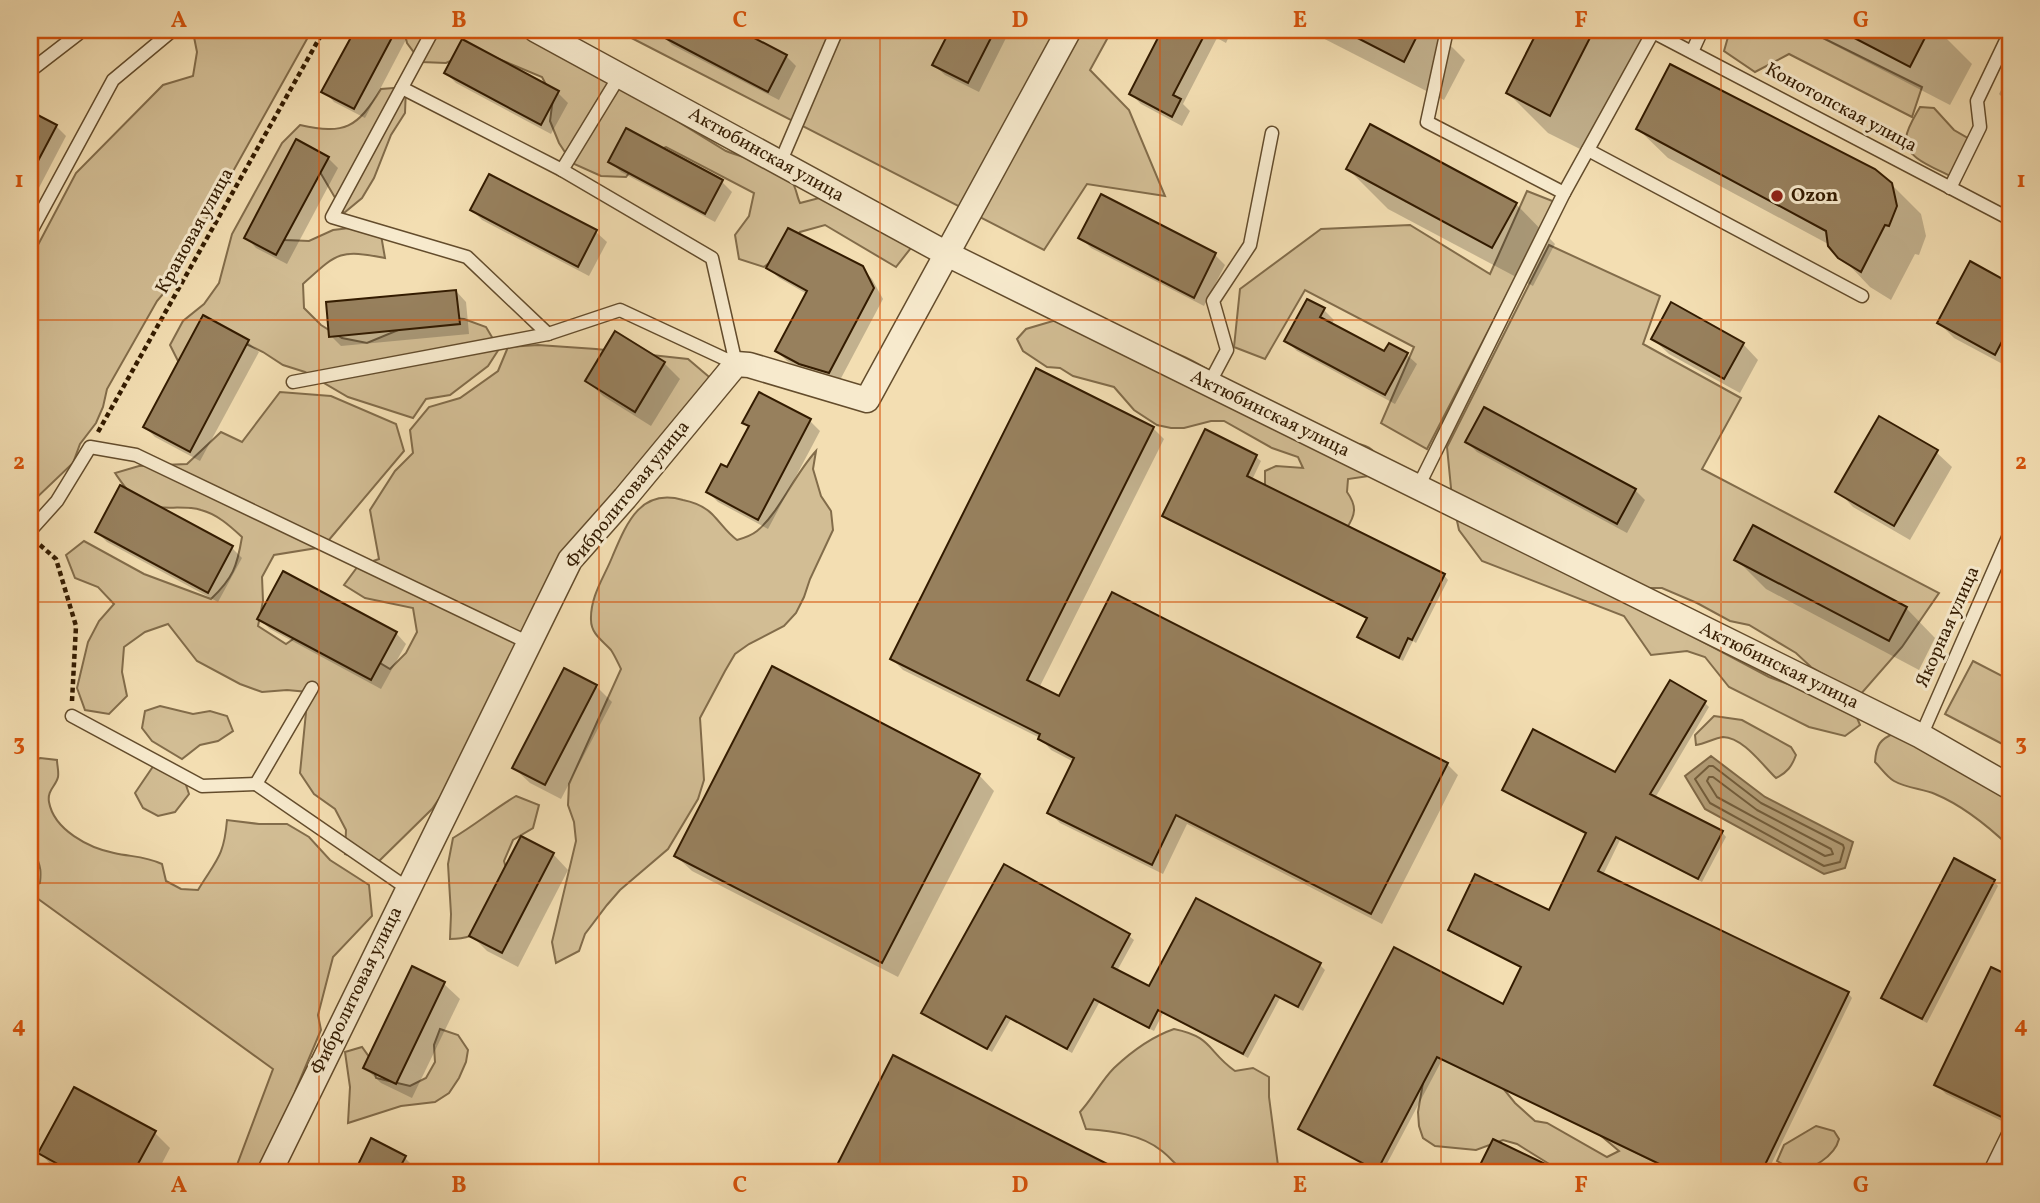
<svg xmlns="http://www.w3.org/2000/svg" width="2040" height="1203" font-family="Vollkorn,serif">
<style>
.green{fill:#d2bd94;stroke:#826c4a;stroke-width:2}
.water{fill:#b29c75;stroke:#7f6846;stroke-width:2}
.shadow{fill:#0003}
.lines{fill:none;stroke-linecap:round;stroke-linejoin:round}
.shore{stroke:#725c3a;stroke-width:2}
.building{fill:#97805d;stroke:#331b00;stroke-width:2}
.service-casing{stroke:#634c2c;stroke-width:15}
.minor-casing{stroke:#634c2c;stroke-width:27}
.path{stroke:#331b00;stroke-width:4.5;stroke-dasharray:5 3.5;stroke-linecap:butt}
.service{stroke:#f7eacd;stroke-width:12}
.minor{stroke:#f7eacd;stroke-width:24}
.grid{fill:none;stroke:#d6530b;stroke-width:2;stroke-opacity:0.55}
.poi-dot{fill:#8f2418;stroke:#f7eacd;stroke-width:2.5}
.labels{text-anchor:middle;dominant-baseline:central;stroke-width:6;stroke-linejoin:round;paint-order:stroke}
.street-label{font-size:19px;fill:#331b00;stroke:#f7eacd}
.poi-label{font-size:19px;font-weight:bold;fill:#331b00;stroke:#f7eacd;text-anchor:start}
.neatline{fill:none;stroke:#d6530b;stroke-width:2.5}
.grid-label{font-size:23px;text-anchor:middle;font-weight:bold;fill:#d6530b}
</style>
<rect width="100%" height="100%" fill="#f3deb2"/>
<filter id="stains"><feTurbulence type="fractalNoise" baseFrequency=".00286" numOctaves="4"/><feColorMatrix values="0 0 0 0 .2 0 0 0 0 .09 0 0 0 0 .02 0 0 0 .5 -.17"/></filter>
<radialGradient id="worn" r=".72"><stop offset=".6" stop-color="#630" stop-opacity="0"/><stop offset="1" stop-color="#630" stop-opacity=".3"/></radialGradient>
<g class="green">
<path d="M148,30H312L184,259L174,281L157,301L107,389L103,407L96,423L80,444L73,463L30,504V260L76,173L163,85L193,76L197,52L194,37Z"/>
<path d="M404,30H529L726,151C745,159 781,164 792,182C796,187 797,197 800,203L823,197L914,244L896,267L825,225L800,232L784,251L764,267L739,259L735,235L749,216L754,193L666,147L642,156L626,177L601,176L572,163L559,143L550,121L553,98L542,77L494,57L469,53L446,63L421,62L407,43Z"/>
<path d="M616,30H1112L1090,70L1129,110L1165,196L1087,184L1044,250Z"/>
<path d="M1730,30H1807L1922,87L1912,117L1789,54L1755,72L1724,51Z"/>
<path d="M406,87L405,113L391,135L374,178L362,198L344,213L320,172L273,219L285,240L309,241L333,230L358,227L381,235L385,258C339,249 337,253 303,284L304,308L321,325L342,338L367,343L415,323L439,317L464,319L486,327L499,349L488,366L450,395L426,399L413,418L348,397L305,372L283,365L263,352L242,342L181,367L170,345L183,321L204,304L219,283L232,234L282,143L300,125C345,135 357,128 381,89Z"/>
<path d="M1920,107L1934,108L1954,130L1971,140L1952,177C1938,169 1903,158 1906,138C1907,128 1915,116 1920,107Z"/>
<path d="M1527,191L1555,202L1427,449L1381,423L1414,347L1305,290L1265,359L1234,347L1240,289L1321,229L1410,225L1490,274Z"/>
<path d="M1549,245L1660,296L1643,344L1741,398L1702,469L1939,593L1902,647L1860,695L1811,667L1796,653L1749,625L1730,621L1697,603L1662,588H1645L1660,619L1769,677L1853,708L1860,725L1845,736L1809,727L1729,687L1705,657L1687,651L1651,655L1624,616L1482,561L1459,530L1452,498L1447,447Z"/>
<path d="M1063,318L1152,347C1184,351 1211,373 1239,388C1275,408 1313,425 1350,443C1366,444 1374,448 1381,462L1375,475L1348,479L1347,492C1357,506 1356,515 1346,529L1278,508L1265,485V471L1276,466L1303,468L1298,457L1272,448L1224,421H1211L1184,428H1171L1157,425L1134,410L1114,387L1073,376L1060,368L1047,367L1023,351L1017,339L1026,329Z"/>
<path d="M538,345L596,349L688,359L721,387L587,537L447,787L432,809L376,864L345,854L346,830L335,809L314,794L300,773L308,692L287,690L262,692L240,684L197,661L168,624L145,632L124,647L122,672L127,696L109,714L85,710L77,688L88,642L99,621L114,604L98,587L75,578L66,555L84,541L144,574L211,599C233,578 237,567 242,537C230,526 217,514 201,510C185,505 164,510 151,506C134,502 124,486 115,473L139,466L187,464L221,432L242,442L280,392L331,396L396,424L404,451L323,547L274,555L262,577L263,601L258,626L286,644L306,630L370,657L390,669L406,653L417,632L413,608L365,598L344,585L358,566L379,559L370,510L395,471L413,453L410,430L429,407L460,398L498,371L508,347Z"/>
<path d="M816,451L813,469L821,496L831,511L833,530L810,579L804,597L796,613L784,626L749,644L735,654L725,671L700,718L704,780L698,799L668,849L620,890L607,905L585,934L579,951L556,963L552,942L576,841L574,822L568,805L569,784L621,669C618,663 615,656 611,650C603,641 591,634 591,620C590,596 605,576 613,555C627,522 641,488 683,500C693,502 704,506 712,514C721,523 727,533 737,540C744,538 752,535 757,531C779,513 794,475 816,451Z"/>
<path d="M1973,661L2010,680V748L1945,714Z"/>
<path d="M160,706L193,714L210,711L227,716L233,731L218,741L200,745L182,759L152,741L142,728L145,711Z"/>
<path d="M1714,716L1742,720L1791,747L1796,755C1792,766 1787,773 1776,778C1764,767 1743,737 1723,737C1714,738 1705,744 1696,745L1695,735Z"/>
<path d="M1895,733L2010,796V847C1988,826 1964,806 1935,794C1923,789 1906,788 1894,781C1887,777 1881,768 1875,762C1876,745 1880,739 1895,733Z"/>
<path d="M40,758L57,760C57,765 59,772 58,777C56,786 47,790 49,802C54,830 89,848 114,853C132,857 145,856 162,864L166,881L181,889L198,890C216,860 224,857 227,820L259,824H287L309,837L330,860L369,885L372,916L333,957L318,1015L321,1030L296,1089L285,1124L254,1173H234L273,1069L30,893V887L40,883C42,864 38,865 35,850C29,823 30,792 30,765Z"/>
<path d="M154,765L184,779L189,794L175,812L158,816L143,808L135,793Z"/>
<path d="M516,796L539,805L533,828L513,840L504,861L511,884C494,916 491,938 450,939L451,914L448,864L453,838C475,825 494,809 516,796Z"/>
<path d="M440,1029L458,1035L468,1050L466,1062L459,1078L449,1093L435,1102L401,1106L348,1123L350,1087L345,1052L362,1047L372,1061L376,1078L410,1086L426,1078L435,1062L434,1045Z"/>
<path d="M1174,1029C1213,1037 1207,1051 1235,1071L1253,1068L1269,1077V1097L1279,1173H1187C1177,1167 1171,1158 1162,1151C1141,1134 1112,1131 1086,1129L1080,1112C1093,1098 1101,1081 1114,1068C1132,1051 1151,1037 1174,1029Z"/>
<path d="M1429,1047L1498,1082L1515,1103L1535,1121L1547,1123L1607,1157L1619,1151L1599,1134L1715,1168L1724,1173H1560L1554,1167L1517,1144L1503,1140L1476,1150L1435,1146L1423,1138L1419,1126L1418,1112Z"/>
<path d="M1816,1126L1834,1131L1839,1139C1835,1155 1811,1173 1793,1169C1788,1167 1782,1164 1777,1161L1784,1145Z"/>
</g>
<path class="water" d="M1711,756L1765,797L1853,842L1845,868L1824,874L1705,809L1685,776Z"/>
<g class="shadow">
<path d="M357,30H411L365,118L334,102L324,91Z"/>
<path d="M664,30H735L786,56L796,66L779,100L672,45L662,35Z"/>
<path d="M952,30H1010L979,92L945,75L934,65Z"/>
<path d="M1164,30H1232L1226,43L1217,38L1183,104L1190,111L1182,126L1141,104L1131,94Z"/>
<path d="M1307,30H1435L1465,60L1444,100Z"/>
<path d="M1540,30H1654L1590,154L1548,133L1508,93Z"/>
<path d="M1805,30H1938L1972,64L1950,105Z"/>
<path d="M446,73L558,93L568,103L551,134L456,83Z"/>
<path d="M2010,73V105L1999,94Z"/>
<path d="M30,112L56,126L66,136L30,205Z"/>
<path d="M1638,129L1891,184L1921,214L1926,236L1919,255L1915,254L1891,300L1870,287L1830,245L1668,158Z"/>
<path d="M328,158L338,168L287,264L256,248L246,237Z"/>
<path d="M610,161L722,182L732,192L715,222L621,172Z"/>
<path d="M1348,169L1516,204L1555,244L1533,286L1388,209Z"/>
<path d="M490,176L596,232L607,242L589,276L482,220L472,210Z"/>
<path d="M1102,196L1215,255L1225,265L1204,306L1091,248L1081,238Z"/>
<path d="M1971,264L2010,285V368L1954,338L1939,323Z"/>
<path d="M768,268H862L872,279L883,299L839,382L811,374L787,361L777,351L807,294L779,278Z"/>
<path d="M456,291L466,302L469,334L341,346L331,336Z"/>
<path d="M1324,310L1334,320L1331,325L1385,353L1406,354L1417,364L1395,404L1297,351L1287,341Z"/>
<path d="M203,317L248,342L259,352L200,461L155,437L145,427Z"/>
<path d="M615,334L664,363L680,379L651,426L603,396L587,381Z"/>
<path d="M1653,339L1743,344L1758,360L1740,393L1669,354Z"/>
<path d="M810,421L820,431L768,529L718,502L708,492L728,470L750,428L744,423Z"/>
<path d="M1153,428L1164,439L1039,688L1060,698L1447,764L1458,775L1382,924L1187,824L1163,874L1060,823L1049,812L1074,762L1051,750L1040,738L903,670L892,659Z"/>
<path d="M1467,442L1635,490L1645,500L1627,533L1477,452Z"/>
<path d="M1936,452L1952,467L1910,540L1853,507L1838,491Z"/>
<path d="M1256,457L1261,461L1252,480L1444,575L1448,580L1416,643L1413,641L1403,661L1364,641L1359,637L1368,619L1168,520L1164,516Z"/>
<path d="M97,532L232,548L242,558L218,602L107,542Z"/>
<path d="M1737,560L1906,608L1935,638L1919,670L1766,589Z"/>
<path d="M259,619L396,633L406,644L381,689L270,629Z"/>
<path d="M596,686L612,702L561,799L530,783L514,768Z"/>
<path d="M1705,703L1709,707L1655,798L1722,832L1726,837L1702,882L1620,840L1603,875L1848,993L1852,998L1767,1173H1676L1442,1060L1382,1173L1305,1133L1300,1129L1504,1006L1522,968L1454,934L1450,930L1550,912L1587,835L1508,794L1504,789L1616,774Z"/>
<path d="M979,775L994,791L898,977L692,871L676,856Z"/>
<path d="M553,854L568,870L518,967L487,951L472,936Z"/>
<path d="M1005,867L1129,936L1134,940L1117,971L1150,989L1197,900L1320,965L1325,970L1303,1011L1280,998L1248,1058L1163,1013L1154,1031L1099,1003L1072,1053L1011,1019L992,1052L924,1013Z"/>
<path d="M1994,881L1998,886L1927,1023L1888,1002L1883,997Z"/>
<path d="M413,969L444,984L460,999L412,1098L381,1083L365,1068Z"/>
<path d="M1992,969L2010,978V1125L1946,1094L1936,1084Z"/>
<path d="M894,1057L1121,1173H835Z"/>
<path d="M155,1133L170,1148L157,1173H64L55,1169L40,1153Z"/>
<path d="M372,1140L405,1158L420,1173H356Z"/>
<path d="M2010,1163V1173H2005Z"/>
</g>
<g class="lines">
<g class="shore">
<path d="M1709,766H1713L1761,803L1843,845L1844,848L1840,862L1824,866L1710,803L1695,779Z"/>
<path d="M1713,777L1757,810L1831,849L1833,854L1825,856L1717,797L1707,781L1709,777Z"/>
</g>
</g>
<g class="building">
<path d="M355,30H396L354,109L321,92Z"/>
<path d="M650,30H739L787,55L768,92Z"/>
<path d="M950,30H995L968,83L932,65Z"/>
<path d="M1162,30H1207L1173,95L1181,99L1172,117L1129,94Z"/>
<path d="M1342,30H1420L1404,62Z"/>
<path d="M1538,30H1594L1550,116L1506,93Z"/>
<path d="M1839,30H1929L1910,67Z"/>
<path d="M462,39L559,91L541,125L444,73Z"/>
<path d="M1670,64L1875,169L1892,183L1897,206L1889,226L1885,225L1861,272L1838,258L1828,246L1826,231L1636,129Z"/>
<path d="M30,111L57,125L30,176Z"/>
<path d="M1370,124L1517,203L1492,248L1346,169Z"/>
<path d="M626,128L723,180L705,214L608,162Z"/>
<path d="M296,139L329,157L276,255L244,238Z"/>
<path d="M489,174L597,230L578,267L470,210Z"/>
<path d="M1101,194L1216,253L1194,298L1078,238Z"/>
<path d="M788,228L863,266L874,288L829,373L799,364L775,351L807,291L766,268Z"/>
<path d="M1970,261L2010,283V326L1995,355L1937,323Z"/>
<path d="M456,290L460,324L329,337L326,302Z"/>
<path d="M1307,299L1325,308L1320,317L1384,351L1389,343L1408,353L1385,395L1284,341Z"/>
<path d="M1671,302L1744,343L1724,379L1651,339Z"/>
<path d="M203,315L249,340L190,452L143,427Z"/>
<path d="M615,331L665,362L635,412L585,381Z"/>
<path d="M1036,368L1154,427L1027,680L1059,696L1112,592L1448,763L1371,914L1176,815L1152,865L1047,813L1074,758L1038,739L1040,734L890,659Z"/>
<path d="M759,392L811,419L758,520L706,492L721,464L727,467L749,426L742,423Z"/>
<path d="M1484,407L1636,489L1617,524L1465,442Z"/>
<path d="M1879,416L1938,450L1894,526L1835,492Z"/>
<path d="M1205,429L1257,455L1247,476L1445,574L1412,640L1408,638L1399,658L1357,637L1367,618L1162,516Z"/>
<path d="M120,485L233,546L208,593L95,532Z"/>
<path d="M1753,525L1907,607L1889,641L1734,560Z"/>
<path d="M283,571L397,632L371,680L257,619Z"/>
<path d="M772,666L980,774L882,963L674,856Z"/>
<path d="M564,668L597,685L545,785L512,768Z"/>
<path d="M1670,680L1706,701L1650,794L1723,831L1698,879L1616,837L1598,871L1849,992L1761,1173H1678L1437,1057L1377,1171L1298,1129L1394,947L1503,1004L1521,967L1448,930L1475,874L1549,910L1586,833L1502,790L1533,729L1615,772Z"/>
<path d="M521,836L554,853L502,953L469,936Z"/>
<path d="M1954,858L1995,880L1922,1019L1881,998Z"/>
<path d="M1004,864L1130,934L1112,967L1149,986L1196,898L1321,963L1298,1007L1275,995L1243,1054L1158,1010L1149,1028L1094,999L1067,1049L1006,1016L987,1049L921,1013Z"/>
<path d="M412,966L445,982L396,1084L363,1068Z"/>
<path d="M1991,967L2010,976V1121L1934,1085Z"/>
<path d="M893,1055L1125,1173H833Z"/>
<path d="M74,1087L156,1131L133,1173H74L38,1153Z"/>
<path d="M371,1138L406,1156L397,1173H354Z"/>
<path d="M1493,1139L1564,1173H1476Z"/>
</g>
<g class="lines">
<defs>
<g id="service">
<path d="M433,30L332,217L467,257L548,334"/>
<path d="M1447,30L1427,122L1564,193L1653,32L2010,219"/>
<path d="M1692,52L1702,30"/>
<path d="M30,71L78,34"/>
<path d="M402,88L562,170"/>
<path d="M1588,150L1862,296"/>
<path d="M780,163L837,30"/>
<path d="M1950,188L1980,127L1977,101L2010,32"/>
<path d="M30,233L113,80L173,30"/>
<path d="M293,382L548,334L620,310L736,364L712,258L562,170L620,75"/>
<path d="M1209,384L1227,350L1213,301L1250,245L1272,133"/>
<path d="M1418,487L1564,193"/>
<path d="M30,531L57,501L90,447L136,455L529,643"/>
<path d="M312,688L256,784L407,888"/>
<path d="M72,716L202,786L256,784"/>
<path d="M1921,736L2010,533"/>
<path d="M1989,1173L2010,1130"/>
</g>
<g id="minor">
<path d="M536,30L947,254L1921,736L2010,787"/>
<path d="M269,1173L570,560L625,498L736,364L749,365L867,400L1069,30"/>
</g>
</defs>
<use href="#service" class="service-casing"/>
<use href="#minor" class="minor-casing"/>
<g class="path">
<path d="M98,432L324,30"/>
<path d="M40,545L56,559L76,626L72,701"/>
</g>
<use href="#service" class="service"/>
<use href="#minor" class="minor"/>
</g>
<path class="grid" d="M319,30V1173M599,30V1173M880,30V1173M1160,30V1173M1441,30V1173M1721,30V1173M30,320H2010M30,602H2010M30,883H2010"/>
<circle class="poi-dot" cx="1777" cy="196" r="7"/>
<g class="labels">
<g class="street-label">
<text transform="translate(1841 108) rotate(28)">Конотопская улица</text>
<text transform="translate(766 155) rotate(29)">Актюбинская улица</text>
<text transform="translate(195 231) rotate(-61)">Крановая улица</text>
<text transform="translate(1270 414) rotate(26)">Актюбинская улица</text>
<text transform="translate(628 495) rotate(-51)">Фибролитовая улица</text>
<text transform="translate(1948 627) rotate(-66)">Якорная улица</text>
<text transform="translate(1779 666) rotate(26)">Актюбинская улица</text>
<text transform="translate(357 991) rotate(-64)">Фибролитовая улица</text>
</g>
<g class="poi-label">
<text x="1791" y="196">Ozon</text>
</g>
</g>
<rect width="2040" height="1203" fill="none" stroke="#f3deb2" stroke-width="77"/>
<rect x="38" y="38" width="1964" height="1126" class="neatline"/>
<g class="grid-label">
<text x="179" y="27">A</text>
<text x="459" y="27">B</text>
<text x="740" y="27">C</text>
<text x="1020" y="27">D</text>
<text x="1300" y="27">E</text>
<text x="1581" y="27">F</text>
<text x="1861" y="27">G</text>
<text x="19" y="187">1</text>
<text x="2021" y="187">1</text>
<text x="19" y="469">2</text>
<text x="2021" y="469">2</text>
<text x="19" y="750">3</text>
<text x="2021" y="750">3</text>
<text x="19" y="1032">4</text>
<text x="2021" y="1032">4</text>
<text x="179" y="1192">A</text>
<text x="459" y="1192">B</text>
<text x="740" y="1192">C</text>
<text x="1020" y="1192">D</text>
<text x="1300" y="1192">E</text>
<text x="1581" y="1192">F</text>
<text x="1861" y="1192">G</text>
</g>
<rect width="100%" height="100%" filter="url(#stains)"/>
<rect width="100%" height="100%" fill="url(#worn)"/>
</svg>
